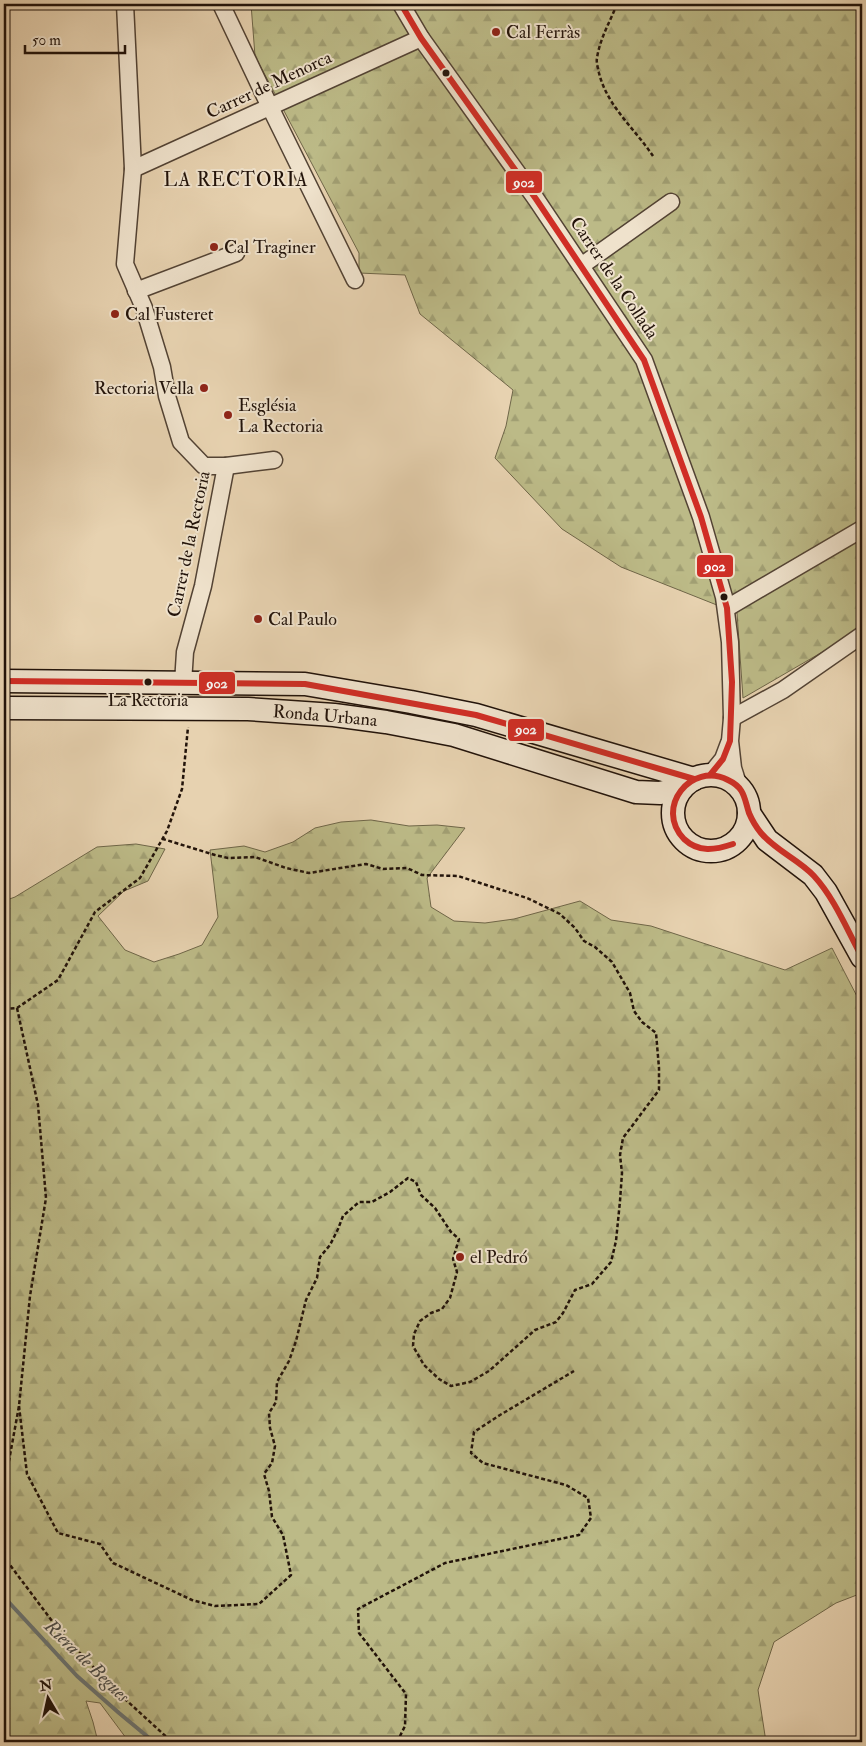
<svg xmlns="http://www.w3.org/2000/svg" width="866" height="1746" font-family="'IM FELL Double Pica',serif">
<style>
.forest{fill:url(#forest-firs);stroke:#6f6648}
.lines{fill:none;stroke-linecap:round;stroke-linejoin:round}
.stream{stroke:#6b7472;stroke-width:4}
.street-casing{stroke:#534334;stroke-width:19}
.secondary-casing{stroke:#22130a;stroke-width:25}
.path{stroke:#22130a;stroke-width:2.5;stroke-dasharray:4 2.5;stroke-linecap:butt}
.street{stroke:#efe2cc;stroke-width:16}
.secondary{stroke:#efe2cc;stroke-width:22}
.bus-1-casing{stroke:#efe2cc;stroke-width:10}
.bus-1{stroke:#d02e26;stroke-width:6}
.poi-dot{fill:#8f2418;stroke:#efe2cc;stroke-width:2}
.bus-dot{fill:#22130a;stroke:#efe2cc;stroke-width:2}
.labels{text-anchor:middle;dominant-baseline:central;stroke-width:4;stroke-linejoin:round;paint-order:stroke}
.bus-label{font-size:17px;fill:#22130a;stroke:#efe2cc}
.poi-label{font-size:18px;fill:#22130a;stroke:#efe2cc;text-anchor:start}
.street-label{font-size:18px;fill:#22130a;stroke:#efe2cc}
.neighbourhood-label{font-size:19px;letter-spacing:1px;fill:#22130a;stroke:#efe2cc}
.water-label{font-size:19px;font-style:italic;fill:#4c4c47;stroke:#efe2cc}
.line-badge{stroke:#efe2cc;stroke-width:2}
.badge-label{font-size:14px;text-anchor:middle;font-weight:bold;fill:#fff}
</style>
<defs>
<pattern id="forest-firs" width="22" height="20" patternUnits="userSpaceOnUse" patternTransform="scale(1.25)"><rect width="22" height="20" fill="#bcba87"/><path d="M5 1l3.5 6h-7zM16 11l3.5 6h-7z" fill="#a19f73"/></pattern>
</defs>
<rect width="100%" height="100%" fill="#e7d2b0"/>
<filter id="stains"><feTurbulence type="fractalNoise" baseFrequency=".004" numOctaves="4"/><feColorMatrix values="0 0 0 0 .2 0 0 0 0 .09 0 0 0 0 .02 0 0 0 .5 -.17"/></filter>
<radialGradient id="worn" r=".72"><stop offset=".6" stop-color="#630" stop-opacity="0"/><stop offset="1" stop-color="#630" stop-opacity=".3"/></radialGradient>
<g class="forest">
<path d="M251,4H862V629L743,698L737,613L621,567L562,529L495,458L506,426L513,390L420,314L405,275L359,273V253L255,56Z"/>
<path d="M371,820L409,826L437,825L465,828L427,878L431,907L454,921L485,923L514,919L580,901L611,920L651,926L785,970L832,948L862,1006V1533L858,1534L862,1546V1593L836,1603L774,1642L758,1690L766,1742H129L100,1703L86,1701L93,1722L98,1742H4V901L15,897L97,847L136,844L165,849L148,881L124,891L98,916L125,950L154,962L179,954L202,945L218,917L210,850L244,846L265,852L293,842L315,828L341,822Z"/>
</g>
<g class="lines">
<g class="stream">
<path d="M4,1281L7,1326L4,1360"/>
<path d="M4,1597L77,1676L119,1713L154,1742"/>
</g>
<defs>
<g id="street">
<path d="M125,4L133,169L125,264L144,308L162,367L167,396L181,442L204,466H226L203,586L185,652L183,683"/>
<path d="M221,4L270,107L355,280"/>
<path d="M401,4L421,38L536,199L644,360L701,517L724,597L730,642L732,718L730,741L733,768L739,787"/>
<path d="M133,169L421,38"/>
<path d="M581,266L671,202"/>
<path d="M136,291L236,253"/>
<path d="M226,466L274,460"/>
<path d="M727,608L862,529"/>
<path d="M732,718L783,690L862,635"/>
<path d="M710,775L723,759L729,743"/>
</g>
<g id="secondary">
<path d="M4,681L305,684L411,702L476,715L694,779"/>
<path d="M4,708L248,709L334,715L386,722L454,735L636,792L660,793L682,788"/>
<circle cx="711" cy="813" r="38"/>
<path d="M749,813L767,840L813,875L826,892L862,957"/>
</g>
</defs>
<use href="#street" class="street-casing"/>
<use href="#secondary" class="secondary-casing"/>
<g class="path">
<path d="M617,4C610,22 600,38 597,58C596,62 598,68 599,73C607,106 635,129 653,156"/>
<path d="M17,1008L38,1105L46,1198L30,1296L19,1406L4,1488V1557L61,1633L114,1689L172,1742"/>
<path d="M4,1009L17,1008L58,980L95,912L140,878L167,831L182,789L188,727"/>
<path d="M19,1406L27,1474L58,1533L100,1544L113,1563L192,1600L215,1606L259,1604L291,1575L283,1535L272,1517L269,1491L264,1474L272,1463L275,1446L270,1428L269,1413L276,1402L277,1382L289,1361L296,1341L306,1300L317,1278L320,1257L330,1245L338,1229L343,1216L359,1202H372L390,1192L408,1178L416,1182L421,1195L435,1208L451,1232L459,1239L453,1259L457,1272L450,1298L442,1309L431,1313L420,1321L414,1334L413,1346L424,1365L439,1379L451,1386L470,1382L489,1371L535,1330L556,1322L563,1313L575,1290L592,1284L611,1262L616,1241L620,1201L622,1173L620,1155L623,1138L659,1090V1068L656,1033L642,1022L634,1011L630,993L612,962L595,947L584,941L575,928L560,914L527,898L458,876L422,875L407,868L383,869L366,864L309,873L286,868L255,857L228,858L215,855L163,839"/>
<path d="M397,1742L405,1726L406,1694L359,1633L358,1609L445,1563L579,1535L591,1518L588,1498L566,1485L483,1463L471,1453L474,1432L500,1415L574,1371"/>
</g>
<use href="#street" class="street"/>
<use href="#secondary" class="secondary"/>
<defs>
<g id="bus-1">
<path d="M401,4L421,38L536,199L644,360L701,517L727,608L732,682L730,741L723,759L710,775"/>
<path d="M4,681L305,684L476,715L694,779"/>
<path d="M733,844C715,850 699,853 684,839C654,808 691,761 728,780C745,788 744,798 749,813C752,820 756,827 761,833C776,851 798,859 814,876C835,899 847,930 862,957"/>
</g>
</defs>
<use href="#bus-1" class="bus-1-casing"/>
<use href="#bus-1" class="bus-1"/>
</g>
<g class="poi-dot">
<circle cx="496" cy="32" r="5"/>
<circle cx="214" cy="247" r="5"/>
<circle cx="115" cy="314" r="5"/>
<circle cx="204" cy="388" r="5"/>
<circle cx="228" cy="415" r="5"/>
<circle cx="258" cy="619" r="5"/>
<circle cx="460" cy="1257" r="5"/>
</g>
<g class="bus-dot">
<circle cx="446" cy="73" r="4.5"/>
<circle cx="724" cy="597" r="4.5"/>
<circle cx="148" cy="682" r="4.5"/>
</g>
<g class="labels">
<g class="bus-label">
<text x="148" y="700">La Rectoria</text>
</g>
<g class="poi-label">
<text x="506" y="32">Cal Ferràs</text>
<text x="224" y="247">Cal Traginer</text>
<text x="125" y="314">Cal Fusteret</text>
<text x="194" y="388" text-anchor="end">Rectoria Vella</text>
<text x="238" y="405">Església<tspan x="238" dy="21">La Rectoria</tspan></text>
<text x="268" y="619">Cal Paulo</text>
<text x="470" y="1257">el Pedró</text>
</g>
<g class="street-label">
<text transform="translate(269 85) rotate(-25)">Carrer de Menorca</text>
<text transform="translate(614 278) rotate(56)">Carrer de la Collada</text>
<text transform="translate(189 544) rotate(-78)">Carrer de la Rectoria</text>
<text transform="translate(325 716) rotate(5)">Ronda Urbana</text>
</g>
<g class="neighbourhood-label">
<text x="236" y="180">LA RECTORIA</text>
</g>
<g class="water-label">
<text transform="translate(87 1661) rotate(44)">Riera de Begues</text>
</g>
</g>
<g class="line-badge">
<rect x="505" y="170" width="38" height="24" rx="5" fill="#d02e26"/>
<rect x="696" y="554" width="38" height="24" rx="5" fill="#d02e26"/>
<rect x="198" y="671" width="38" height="24" rx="5" fill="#d02e26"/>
<rect x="507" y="718" width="38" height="24" rx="5" fill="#d02e26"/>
</g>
<g class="badge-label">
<text x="524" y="187">902</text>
<text x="715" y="571">902</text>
<text x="217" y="688">902</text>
<text x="526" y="734">902</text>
</g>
<rect width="866" height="1746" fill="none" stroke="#e7d2b0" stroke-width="20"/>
<rect x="5" y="5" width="856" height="1736" fill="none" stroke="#22130a" stroke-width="2.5"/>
<rect x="10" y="10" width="846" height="1726" fill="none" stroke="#22130a"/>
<g transform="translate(48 1698) rotate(351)" stroke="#efe2cc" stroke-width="4" paint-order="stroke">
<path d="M0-4L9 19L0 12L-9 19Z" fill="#22130a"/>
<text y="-8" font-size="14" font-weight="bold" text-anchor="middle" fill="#22130a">N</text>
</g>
<path d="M25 45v8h100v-8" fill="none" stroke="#22130a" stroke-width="2.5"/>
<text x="32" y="45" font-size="15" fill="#22130a" stroke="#efe2cc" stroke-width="4" paint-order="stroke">50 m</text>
<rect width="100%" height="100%" filter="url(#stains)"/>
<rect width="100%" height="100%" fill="url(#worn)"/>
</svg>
